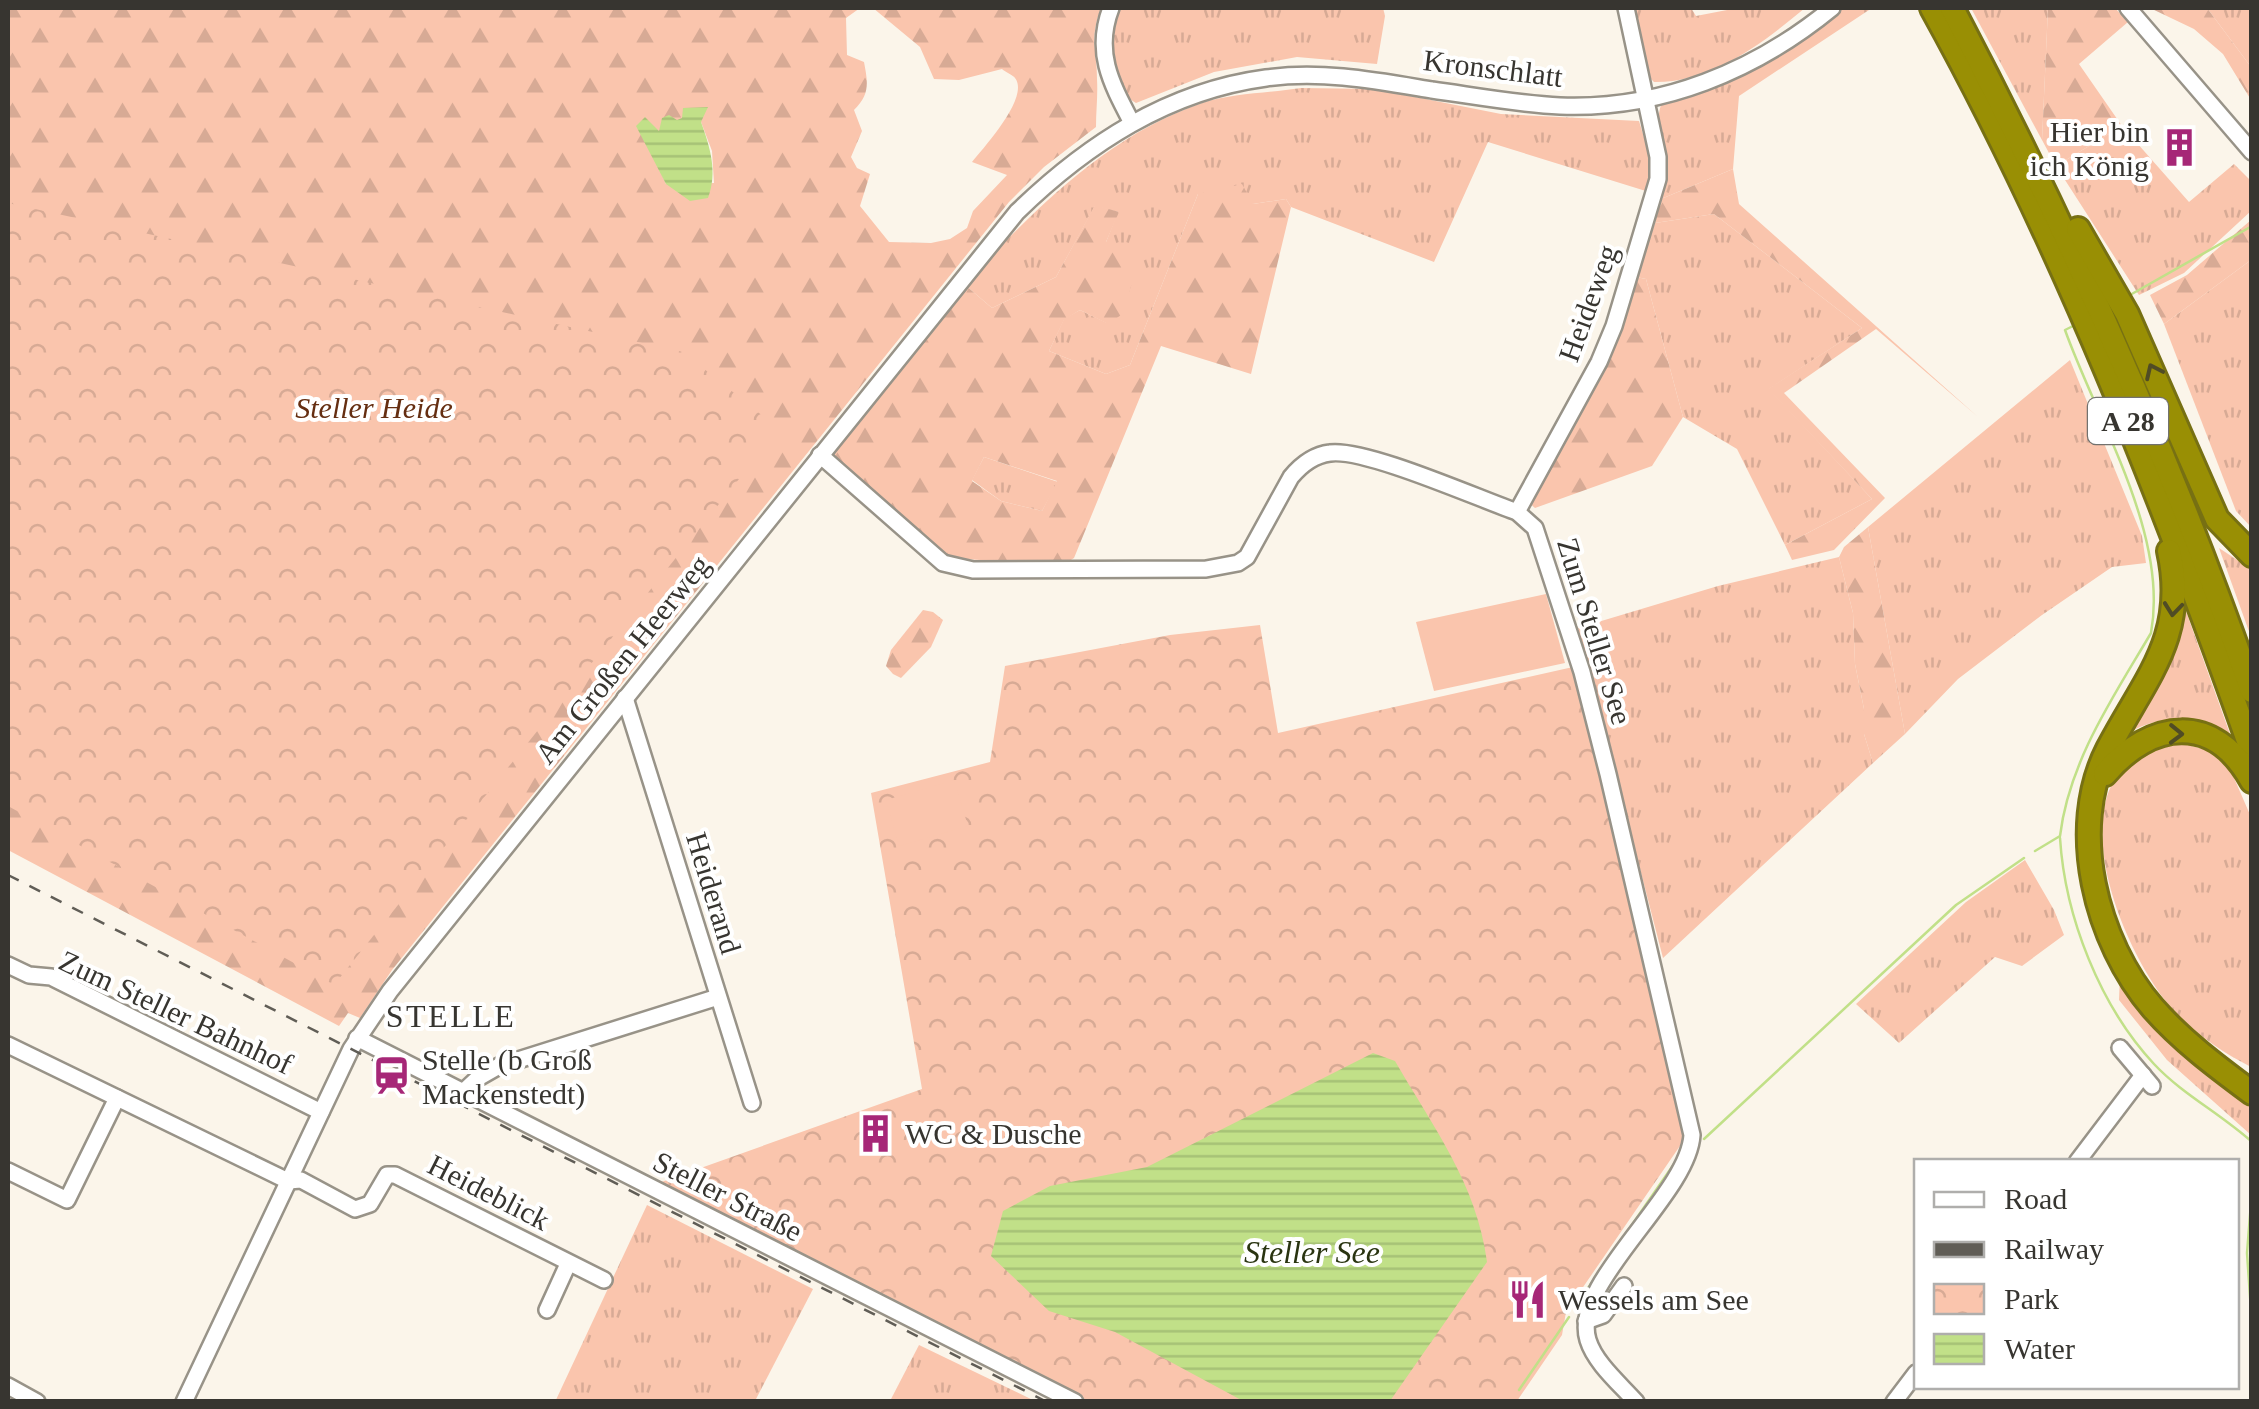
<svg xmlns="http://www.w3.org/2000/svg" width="2259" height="1409" font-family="Georgia,serif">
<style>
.grass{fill:url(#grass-tufts)}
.forest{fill:url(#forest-firs);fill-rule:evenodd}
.park{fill:url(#park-crowns)}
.pitch{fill:#fac5ad}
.water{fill:url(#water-rules)}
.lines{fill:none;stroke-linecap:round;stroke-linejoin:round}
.stream{stroke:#c1e088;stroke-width:2.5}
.minor-casing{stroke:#989388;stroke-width:20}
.highway-casing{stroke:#777013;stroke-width:28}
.minor{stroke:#fff;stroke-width:15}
.highway{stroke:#998f04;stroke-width:22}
.rail{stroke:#605d56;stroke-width:2.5;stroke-dasharray:12 12;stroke-linecap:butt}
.oneway{stroke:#504c25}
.labels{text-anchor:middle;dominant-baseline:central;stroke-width:8;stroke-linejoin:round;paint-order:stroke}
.shield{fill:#fff;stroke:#73726e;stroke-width:2.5}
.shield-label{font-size:28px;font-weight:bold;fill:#373530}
.street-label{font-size:30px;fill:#373530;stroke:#fff}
.poi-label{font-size:30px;fill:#373530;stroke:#fff;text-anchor:start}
.park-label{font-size:30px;font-style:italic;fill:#652e11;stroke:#fff}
.neighbourhood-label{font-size:32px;letter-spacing:2.5px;fill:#373530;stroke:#fff}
.water-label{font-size:32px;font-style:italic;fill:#293410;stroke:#fff}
</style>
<defs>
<pattern id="grass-tufts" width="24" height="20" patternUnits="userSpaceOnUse" patternTransform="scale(2.5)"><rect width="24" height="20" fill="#fac5ad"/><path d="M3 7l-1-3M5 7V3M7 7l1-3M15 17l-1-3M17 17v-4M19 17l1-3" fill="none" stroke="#d7aa95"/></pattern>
<pattern id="forest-firs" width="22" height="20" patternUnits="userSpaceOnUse" patternTransform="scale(2.5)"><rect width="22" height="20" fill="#fac5ad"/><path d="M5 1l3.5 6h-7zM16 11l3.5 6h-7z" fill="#d7aa95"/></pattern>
<pattern id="park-crowns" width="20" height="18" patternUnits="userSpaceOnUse" patternTransform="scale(2.5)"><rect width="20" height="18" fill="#fac5ad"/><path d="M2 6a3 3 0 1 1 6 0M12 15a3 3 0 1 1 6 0" fill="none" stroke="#d7aa95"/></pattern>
<pattern id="water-rules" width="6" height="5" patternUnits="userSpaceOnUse" patternTransform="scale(2.5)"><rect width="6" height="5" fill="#c1e088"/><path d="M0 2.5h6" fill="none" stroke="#a6c176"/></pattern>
</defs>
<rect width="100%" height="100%" fill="#fbf5ea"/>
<g class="grass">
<path d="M1115,8H1383L1385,16L1377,64L1297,57L1214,72L1136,103C1104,85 1111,37 1115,8Z"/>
<path d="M1629,8H1691L1696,16L1727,10L1726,8H1805C1763,43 1711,83 1654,82L1646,74Z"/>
<path d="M1840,8H1872L1739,96L1733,169L1661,199C1665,168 1651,131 1662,102C1736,83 1779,51 1840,8Z"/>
<path d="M1971,8H2048L2042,140Z"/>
<path d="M2207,8H2251V67Z"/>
<path d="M1301,88L1375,89L1501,114L1639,121L1653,167L1649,192L1488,142L1434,262L1291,207L1286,199L1253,204L1198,194L1130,365L1106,374L1049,351L1064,319L1080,310L1107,323L1106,242L1118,212L1095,206L1056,277L992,308L964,284C1033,212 1105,136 1202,103C1232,93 1269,93 1301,88Z"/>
<path d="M2122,126L2189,202L2234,164L2251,181V211L2184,273L2139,295L2056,166Z"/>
<path d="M1714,214L1862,328L1769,389L1872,499L1785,545L1737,449L1683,417L1646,279L1636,277L1655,223Z"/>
<path d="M2251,260V527L2236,511L2164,324Z"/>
<path d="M2070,360L2142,536L2146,563L2112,567L2042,615L1958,679L1905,734L1868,527Z"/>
<path d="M984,457L1058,482L1042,511L1001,501L972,480Z"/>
<path d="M2219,548L2251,569V637Z"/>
<path d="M1839,557L1853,613L1855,664L1864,709V734L1873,763L1663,958L1578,628L1718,586Z"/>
<path d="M2183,603L2230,734C2192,723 2169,711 2132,731C2157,691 2177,651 2183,603Z"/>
<path d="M2181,743L2210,751L2228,764L2251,817V1067C2224,1053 2198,1036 2176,1013C2130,965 2068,823 2125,766C2141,750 2160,746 2181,743Z"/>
<path d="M2025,860L2054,910L2064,935L2022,966L1995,957L1899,1043L1856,1004L1966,902Z"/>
<path d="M2120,975C2157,1024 2197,1074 2251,1105V1135L2167,1060L2119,1000Z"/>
<path d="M647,1205L813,1289L755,1401L555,1402Z"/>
<path d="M919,1345L1035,1401H890Z"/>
</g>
<g class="forest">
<path d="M8,8H860L846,18L847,55L864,62C868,83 870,94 854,110L862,131L851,157L857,168L870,174L860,206L889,242L931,243L950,239L967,228L973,211L1007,175L972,162C984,147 1030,97 1015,78C1014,76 1004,71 1002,69L959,80L934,79L920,47L873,8H1101C1089,40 1097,48 1097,79C1098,95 1096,111 1096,127L1044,167L1009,202L392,970L360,1018L348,1013L339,1026L8,850ZM682,119L701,122L712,151L714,183L666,184L656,161L659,133Z"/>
<path d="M2048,8H2115L2128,22L2079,64L2122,126L2056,166L2042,140Z"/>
<path d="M2150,8H2207L2251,67V100L2223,54L2194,29Z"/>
<path d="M1733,169L1739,204L1978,417L1876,329L1784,393L1885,498L1834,550L1792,560L1785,545L1872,499L1768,389L1862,328L1714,214L1655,223L1661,199Z"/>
<path d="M1242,184L1253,204L1286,199L1291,207L1251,374L1161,346L1074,558L1063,565L947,558L828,452L964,284L992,308L1056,277L1095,205L1119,212L1106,242L1135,271L1124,313L1108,324L1080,310L1064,320L1049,351L1106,374L1130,365L1198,194ZM984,457L1057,481L1042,511L1001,501L972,481Z"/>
<path d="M2251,220V260L2164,324L2150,295L2187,275Z"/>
<path d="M1636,277L1646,279L1683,417L1652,466L1535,508L1528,502Z"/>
<path d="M1868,527L1905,734L1873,763L1864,734V709L1855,664L1853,613L1839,557L1844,547Z"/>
<path d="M923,610L933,612L943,620L931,647L901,678L893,674L886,666L891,650Z"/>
</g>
<g class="park">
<path d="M8,203L683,352L779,429L334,985L8,806Z"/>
<path d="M1260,625L1278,733L1573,667L1649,974L1684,1140L1566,1312L1562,1335L1517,1401H1089L653,1185L922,1089L871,793L990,762L1005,666L1170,635Z"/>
</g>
<g class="pitch">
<path d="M1546,594L1565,663L1434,691L1416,622Z"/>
<path d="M954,780L968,826L899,846L886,800Z"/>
</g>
<g class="water">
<path d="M708,107L701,122C710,147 718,172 708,198L690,201L666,184L636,126L645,117L659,131L662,118L669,115L677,120L682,118L683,108Z"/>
<path d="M1373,1053L1395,1061C1433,1127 1477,1184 1487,1262L1390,1401H1243L1115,1332L1049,1311L991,1256L1003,1211L1050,1186L1147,1167Z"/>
</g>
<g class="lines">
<g class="stream">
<path d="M2130,295L2252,226"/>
<path d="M2060,838C2065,917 2100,1006 2154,1064C2182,1094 2221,1114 2252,1142"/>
<path d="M2035,851L2060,836C2069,761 2114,696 2151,633C2169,535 2098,422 2065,330L2075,325"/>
<path d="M1704,1139L1956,905L2024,858"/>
<path d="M2252,1190L2247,1253L2252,1325"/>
<path d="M1616,1248L1674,1164"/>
<path d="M1578,1302L1603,1267"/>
<path d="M1519,1390L1569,1317"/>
</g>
<defs>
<g id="minor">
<path d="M1111,8C1094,52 1111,83 1132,123"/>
<path d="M2128,8L2252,152"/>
<path d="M820,455L943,563L973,570L1206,569L1238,563L1247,557L1291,477C1301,465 1313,455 1330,453C1365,448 1477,498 1517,512L1535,528L1582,672L1608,774L1692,1135C1688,1196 1570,1283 1588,1340C1595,1363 1620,1384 1636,1402"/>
<path d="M1517,512L1599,362L1614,326L1658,179V157L1626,8"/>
<path d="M625,698L752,1103"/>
<path d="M8,965L29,975L51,977L321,1112"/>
<path d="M357,1038L1075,1402"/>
<path d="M8,1045L288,1181L301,1180L355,1209L370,1204L387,1175H395L604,1280"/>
<path d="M2120,1048L2152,1086"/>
<path d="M462,1093L478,1078L499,1066L718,997"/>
<path d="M2077,1162L2143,1075"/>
<path d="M8,1171L67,1200L117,1098"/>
<path d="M547,1310L568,1264"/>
<path d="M1586,1321L1603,1315L1624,1286"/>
<path d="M8,1386L37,1402"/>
<path d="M184,1402L351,1049L390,991L1017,212C1087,144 1168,91 1266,78C1322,70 1378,81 1432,90C1475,96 1517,104 1560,106C1661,110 1755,71 1832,8"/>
<path d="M1894,1402L1916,1373"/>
</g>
<g id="highway">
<path d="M1932,8C2063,245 2162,497 2252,752"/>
<path d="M1952,8C2068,229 2170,455 2252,691"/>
<path d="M2078,229L2127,314L2217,519L2252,555"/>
<path d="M2169,551C2188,637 2145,678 2108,749C2067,829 2096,942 2153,1008C2182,1041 2217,1067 2252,1093"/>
<path d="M2105,774C2151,720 2214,712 2252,781"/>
</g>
</defs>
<use href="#minor" class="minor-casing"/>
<use href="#highway" class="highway-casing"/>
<use href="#minor" class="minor"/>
<use href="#highway" class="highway"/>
<path class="rail" d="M8,875L1047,1402"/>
</g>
<defs><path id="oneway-chevron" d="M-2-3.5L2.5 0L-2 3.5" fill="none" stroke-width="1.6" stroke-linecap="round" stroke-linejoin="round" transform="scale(2.5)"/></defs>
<g class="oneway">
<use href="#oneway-chevron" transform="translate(2153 371) rotate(-115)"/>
<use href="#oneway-chevron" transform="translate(2173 609) rotate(96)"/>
<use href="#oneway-chevron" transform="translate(2176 734) rotate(1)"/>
</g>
<defs>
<symbol id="building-bare" viewBox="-9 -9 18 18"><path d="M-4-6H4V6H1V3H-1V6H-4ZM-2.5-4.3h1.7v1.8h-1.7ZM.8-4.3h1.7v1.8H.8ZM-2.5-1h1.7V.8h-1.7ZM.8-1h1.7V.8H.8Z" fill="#a62777" stroke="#fff" stroke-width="2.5" paint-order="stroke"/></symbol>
<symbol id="station-bare" viewBox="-9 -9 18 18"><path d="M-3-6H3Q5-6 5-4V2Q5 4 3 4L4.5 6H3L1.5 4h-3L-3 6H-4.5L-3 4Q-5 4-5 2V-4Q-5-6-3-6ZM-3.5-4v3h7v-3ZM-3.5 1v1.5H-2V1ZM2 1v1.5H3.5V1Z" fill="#a62777" stroke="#fff" stroke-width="2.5" paint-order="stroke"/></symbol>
<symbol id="restaurant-bare" viewBox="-9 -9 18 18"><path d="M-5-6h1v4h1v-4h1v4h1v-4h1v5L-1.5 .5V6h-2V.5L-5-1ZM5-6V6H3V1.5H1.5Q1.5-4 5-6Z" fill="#a62777" stroke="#fff" stroke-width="2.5" paint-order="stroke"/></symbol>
</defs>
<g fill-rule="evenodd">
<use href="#building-bare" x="2152" y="120" width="55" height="55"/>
<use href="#station-bare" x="364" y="1048" width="55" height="55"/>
<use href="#building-bare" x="848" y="1106" width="55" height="55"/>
<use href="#restaurant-bare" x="1500" y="1272" width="55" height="55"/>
</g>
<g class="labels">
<rect class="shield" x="2088" y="398" width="80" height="46" rx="8"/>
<g class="shield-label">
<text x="2128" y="421">A 28</text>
</g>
<g class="street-label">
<text transform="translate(1493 68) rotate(7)">Kronschlatt</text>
<text transform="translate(1588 303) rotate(-70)">Heideweg</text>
<text transform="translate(1595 631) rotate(73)">Zum Steller See</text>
<text transform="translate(622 659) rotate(-51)">Am Großen Heerweg</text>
<text transform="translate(714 893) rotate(73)">Heiderand</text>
<text transform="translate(176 1012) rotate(25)">Zum Steller Bahnhof</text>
<text transform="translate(489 1192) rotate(27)">Heideblick</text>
<text transform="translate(728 1196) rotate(27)">Steller Straße</text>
</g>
<g class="poi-label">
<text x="2149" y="131" text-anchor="end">Hier bin<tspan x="2149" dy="34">ich König</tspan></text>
<text x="422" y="1059">Stelle (b Groß<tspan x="422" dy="34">Mackenstedt)</tspan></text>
<text x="905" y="1133">WC &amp; Dusche</text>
<text x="1558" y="1299">Wessels am See</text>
</g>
<g class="park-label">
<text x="374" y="407">Steller Heide</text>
</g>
<g class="neighbourhood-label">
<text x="451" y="1016">STELLE</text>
</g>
<g class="water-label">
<text x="1312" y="1252">Steller See</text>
</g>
</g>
<rect width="2259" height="1409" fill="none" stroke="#373530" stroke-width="20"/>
<rect x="1914" y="1159" width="325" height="230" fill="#ffffff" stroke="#afaeac" stroke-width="2.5"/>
<rect x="1934" y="1192" width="50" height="15" fill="#ffffff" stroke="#afaeac" stroke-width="2.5"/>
<text x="2004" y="1209" font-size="30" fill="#373530">Road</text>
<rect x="1934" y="1242" width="50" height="15" fill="#605d56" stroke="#afaeac" stroke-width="2.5"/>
<text x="2004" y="1259" font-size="30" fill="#373530">Railway</text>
<rect x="1934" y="1284" width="50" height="30" fill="url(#park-crowns)" stroke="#afaeac" stroke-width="2.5"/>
<text x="2004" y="1309" font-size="30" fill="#373530">Park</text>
<rect x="1934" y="1334" width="50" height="30" fill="url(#water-rules)" stroke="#afaeac" stroke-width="2.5"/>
<text x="2004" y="1359" font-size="30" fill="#373530">Water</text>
</svg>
